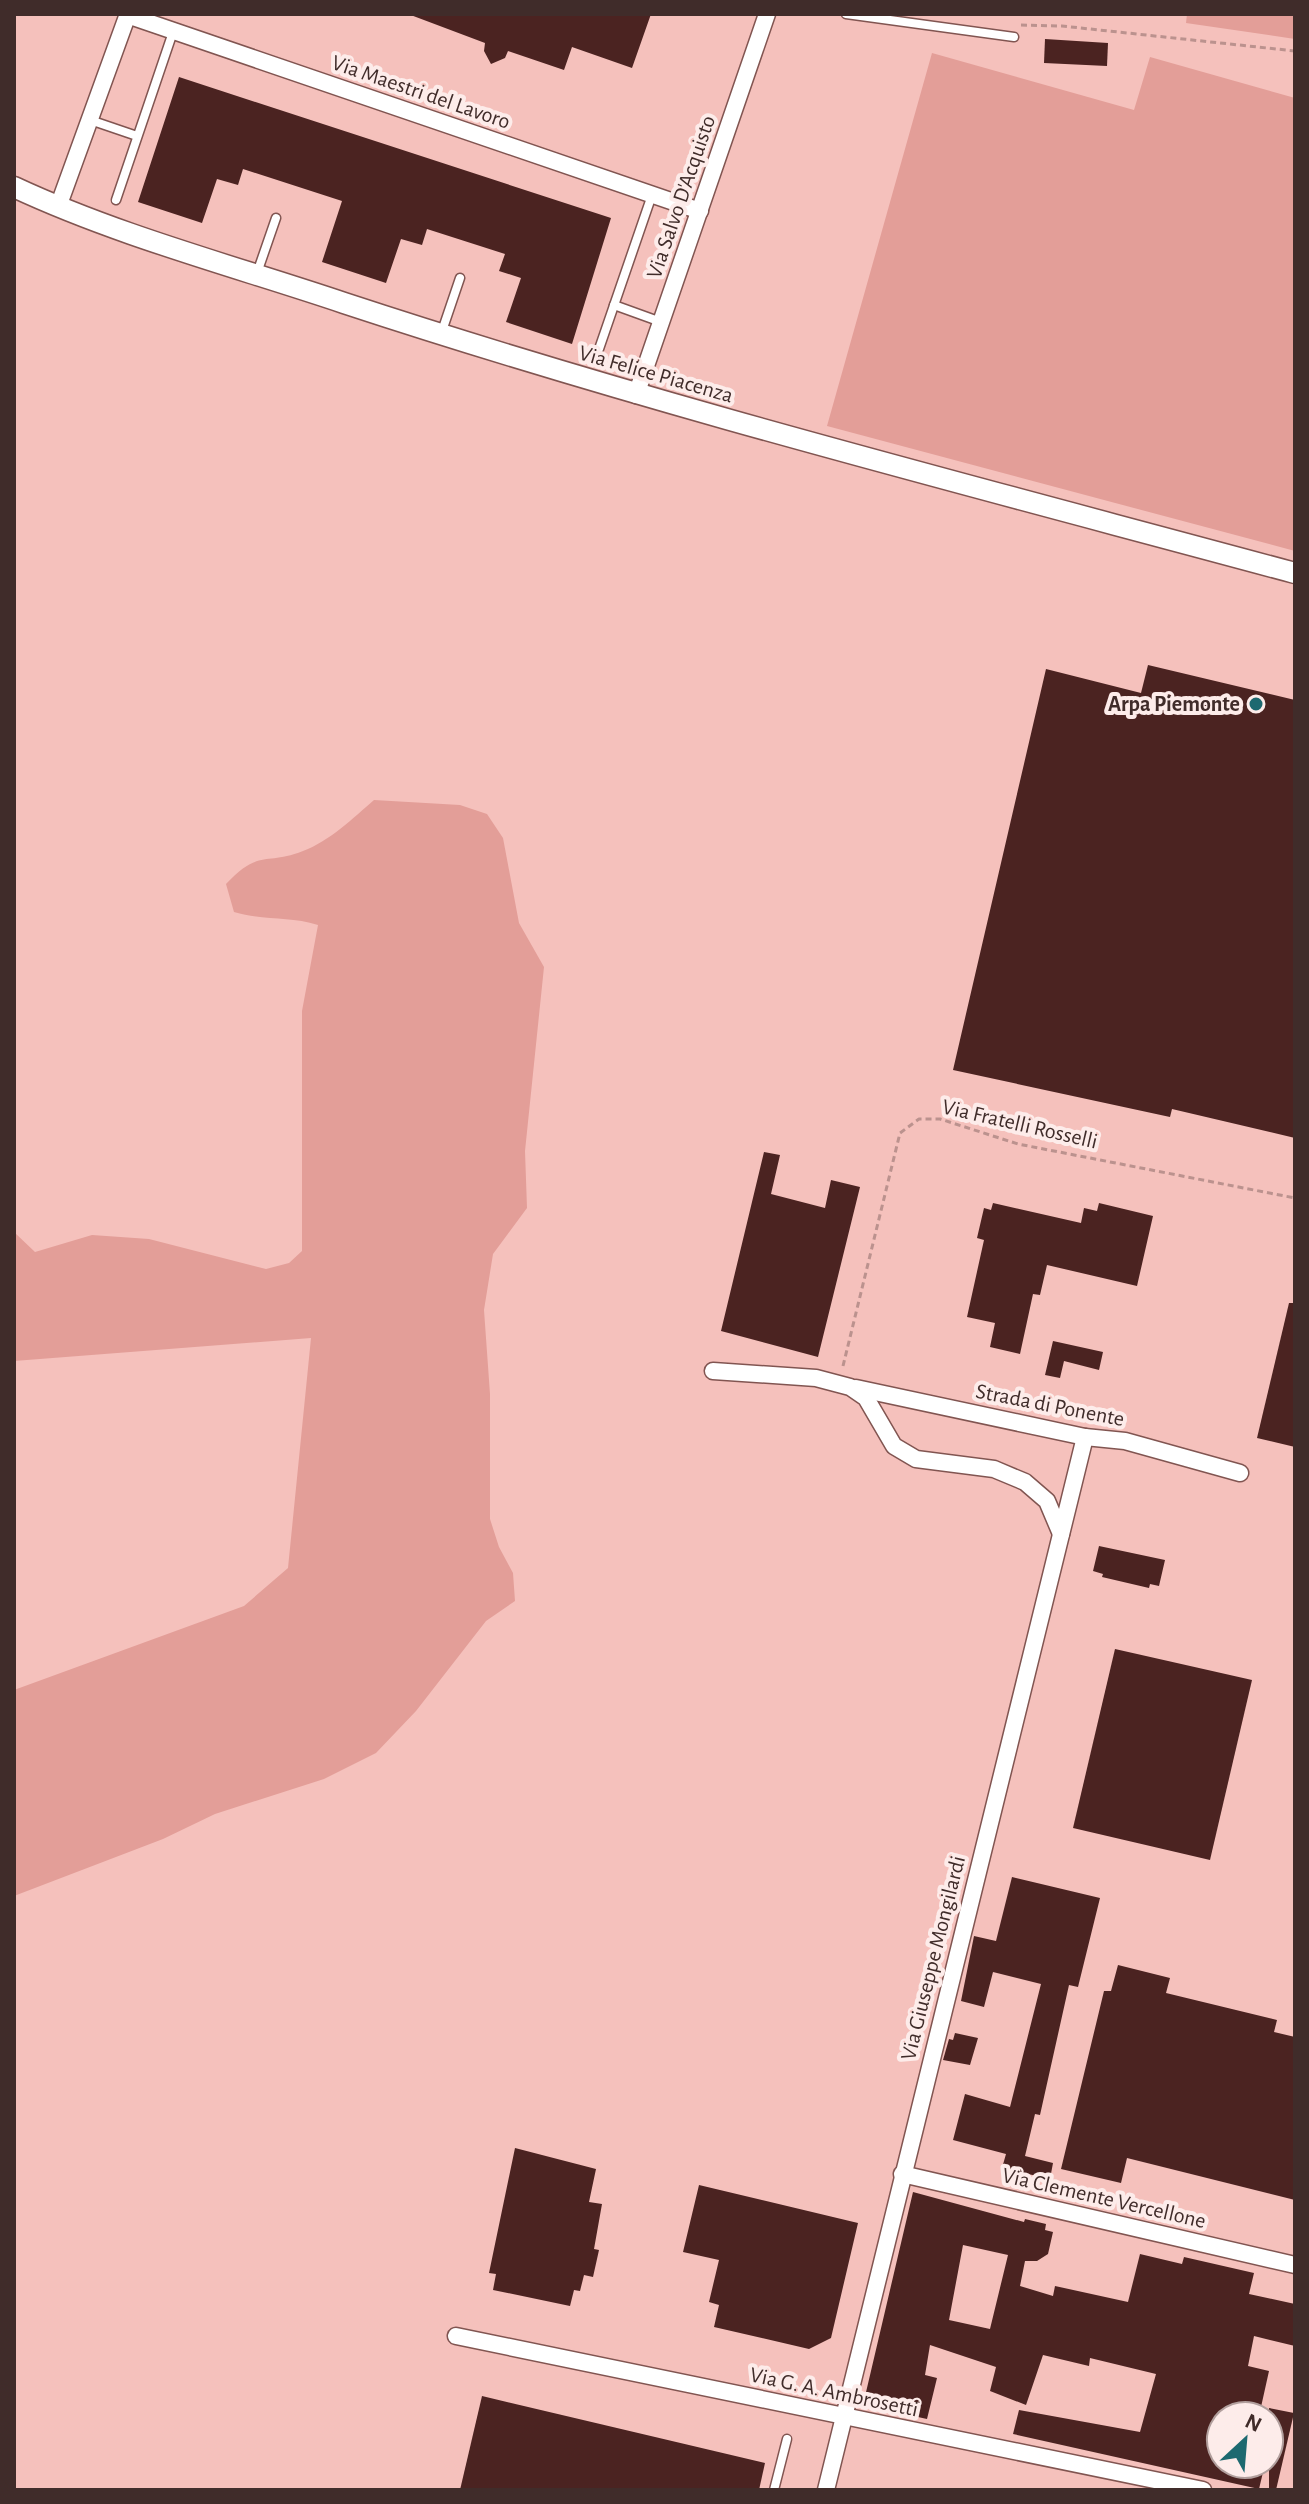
<svg xmlns="http://www.w3.org/2000/svg" width="1309" height="2504" font-family="'Alegreya Sans',sans-serif">
<style>
.green{fill:#e39e98}
.building{fill:#4b2321;fill-rule:evenodd}
.lines{fill:none;stroke-linecap:round;stroke-linejoin:round}
.service-casing{stroke:#815551;stroke-width:11}
.minor-casing{stroke:#815551;stroke-width:19}
.tertiary-casing{stroke:#815551;stroke-width:23}
.path{stroke:#bb928e;stroke-width:3;stroke-dasharray:6 4;stroke-linecap:butt}
.service{stroke:#fff;stroke-width:8}
.minor{stroke:#fff;stroke-width:16}
.tertiary{stroke:#fff;stroke-width:20}
.poi-dot{fill:#1d6970;stroke:#fdecea;stroke-width:3}
.labels{text-anchor:middle;dominant-baseline:central;stroke-width:8;stroke-linejoin:round;paint-order:stroke}
.street-label{font-size:22px;fill:#402c2a;stroke:#fdecea}
.poi-label{font-size:22px;font-weight:bold;fill:#402c2a;stroke:#fdecea;text-anchor:end}
</style>
<rect width="100%" height="100%" fill="#f5c1bc"/>
<g class="green">
<path d="M1187,14H1295V39L1186,23Z"/>
<path d="M932,53L1134,110L1150,57L1295,98V551L827,426Z"/>
<path d="M374,800L460,805L487,814L503,838L519,923L544,967L525,1151L527,1208L493,1254L484,1310L490,1394V1519L499,1547L513,1573L515,1601L486,1621L416,1711L376,1753L324,1779L215,1814L163,1839L14,1896V1690L244,1606L288,1568L311,1338L14,1361V1232L35,1252L92,1235L149,1239L266,1269L289,1263L302,1251V1011L318,925C289,916 264,921 234,912L226,884C260,848 265,866 303,851C330,841 353,818 374,800Z"/>
</g>
<g class="building">
<path d="M408,14H651L632,68L572,47L564,70L508,51L505,58L491,64L484,51L485,43Z"/>
<path d="M1045,39L1108,43L1107,66L1044,63Z"/>
<path d="M179,77L611,218L572,344L506,322L521,278L499,271L505,254L427,229L422,245L401,239L386,283L322,262L342,201L243,169L238,185L217,179L202,223L138,202Z"/>
<path d="M1148,665L1295,700V1138L1172,1109L1170,1117L953,1070L1046,669L1141,693Z"/>
<path d="M764,1152L780,1155L771,1194L825,1208L831,1180L860,1187L818,1357L721,1331Z"/>
<path d="M993,1203L1081,1223L1084,1208L1097,1211L1099,1203L1153,1216L1137,1286L1047,1265L1040,1295L1033,1294L1020,1354L990,1347L995,1323L967,1317L984,1240L977,1238L984,1208L991,1210Z"/>
<path d="M1289,1303H1295V1447L1257,1438Z"/>
<path d="M1053,1341L1103,1352L1099,1370L1064,1361L1060,1378L1045,1375Z"/>
<path d="M1099,1546L1165,1560L1159,1586L1150,1584L1149,1588L1102,1577L1103,1574L1093,1571Z"/>
<path d="M1115,1649L1252,1680L1210,1860L1073,1828Z"/>
<path d="M1012,1877L1100,1898L1078,1987L1069,1985L1040,2115L1035,2114L1025,2156L1053,2163L1050,2179L1002,2168L1006,2154L953,2140L965,2094L1010,2107L1041,1984L993,1972L984,2007L961,2001L974,1936L996,1941Z"/>
<path d="M1118,1965L1170,1978L1166,1993L1277,2020L1274,2032L1295,2037V2200L1127,2158L1121,2183L1061,2169L1104,1991H1111Z"/>
<path d="M955,2033L978,2038L970,2065L943,2060L949,2039L953,2040Z"/>
<path d="M515,2148L596,2169L589,2202L602,2204L594,2249L599,2250L593,2277L584,2275L580,2291L574,2290L570,2306L493,2290L496,2274L489,2273Z"/>
<path d="M699,2185L858,2223L831,2338L809,2349L714,2327L719,2305L709,2302L719,2260L683,2252Z"/>
<path d="M913,2192L1024,2222L1025,2219L1046,2224L1045,2230L1053,2232L1048,2254L1037,2261H1025L1020,2286L1053,2296L1055,2286L1128,2302L1140,2254L1182,2264L1184,2257L1254,2273L1249,2294L1295,2304V2346L1254,2336L1248,2366L1269,2371L1259,2416H1221V2464H1265L1259,2489L1013,2434L1019,2410L1140,2432L1156,2374L1090,2358L1089,2366L1043,2355L1026,2405L990,2391L996,2367L930,2345L925,2375L937,2378L927,2419L863,2405ZM963,2245L1008,2255L990,2329L949,2320Z"/>
<path d="M482,2396L765,2463L759,2490H460Z"/>
<path d="M1269,2408L1294,2413L1276,2490H1269Z"/>
</g>
<g class="lines">
<defs>
<g id="service">
<path d="M846,14L1014,37"/>
<path d="M90,120L137,136"/>
<path d="M116,200L173,32"/>
<path d="M257,273L276,218"/>
<path d="M614,305L661,322"/>
<path d="M441,334L460,278"/>
<path d="M599,349L652,195"/>
<path d="M774,2490L787,2439"/>
</g>
<g id="minor">
<path d="M127,15L700,211"/>
<path d="M58,207L128,14"/>
<path d="M636,395L767,14"/>
<path d="M713,1371L816,1378L850,1387L866,1398L894,1446L916,1459L994,1469L1025,1482L1047,1501L1061,1534"/>
<path d="M856,1388L1085,1437L1125,1441L1240,1473"/>
<path d="M902,2174L1295,2265"/>
<path d="M456,2336L1203,2490"/>
<path d="M826,2490L1085,1437"/>
</g>
<path id="tertiary" d="M14,187C119,236 234,266 344,303C657,406 977,487 1295,573"/>
</defs>
<use href="#service" class="service-casing"/>
<use href="#minor" class="minor-casing"/>
<use href="#tertiary" class="tertiary-casing"/>
<g class="path">
<path d="M1021,25L1062,26L1295,51"/>
<path d="M843,1366L900,1133L919,1119H940L1018,1144L1295,1198"/>
</g>
<use href="#service" class="service"/>
<use href="#minor" class="minor"/>
<use href="#tertiary" class="tertiary"/>
</g>
<circle class="poi-dot" cx="1256" cy="704" r="8"/>
<g class="labels">
<g class="street-label">
<text transform="translate(421 92) rotate(19)">Via Maestri del Lavoro</text>
<text transform="translate(681 197) rotate(-71)">Via Salvo D'Acquisto</text>
<text transform="translate(656 374) rotate(16)">Via Felice Piacenza</text>
<text transform="translate(1020 1124) rotate(13)">Via Fratelli Rosselli</text>
<text transform="translate(1050 1405) rotate(11)">Strada di Ponente</text>
<text transform="translate(933 1958) rotate(-76)">Via Giuseppe Mongilardi</text>
<text transform="translate(1104 2198) rotate(13)">Via Clemente Vercellone</text>
<text transform="translate(834 2392) rotate(12)">Via G. A. Ambrosetti</text>
</g>
<g class="poi-label">
<text x="1240" y="704">Arpa Piemonte</text>
</g>
</g>
<rect width="1309" height="2504" fill="none" stroke="#402c2a" stroke-width="32"/>
<g transform="translate(1245 2440) rotate(26)"><circle r="38" fill="#fdecea" stroke="#b19f9d" stroke-width="2"/>
<path d="M0-6L14 30L0 20L-14 30Z" fill="#1d6970"/>
<text y="-12" font-size="22" font-weight="bold" text-anchor="middle" fill="#402c2a">N</text>
</g>
</svg>
